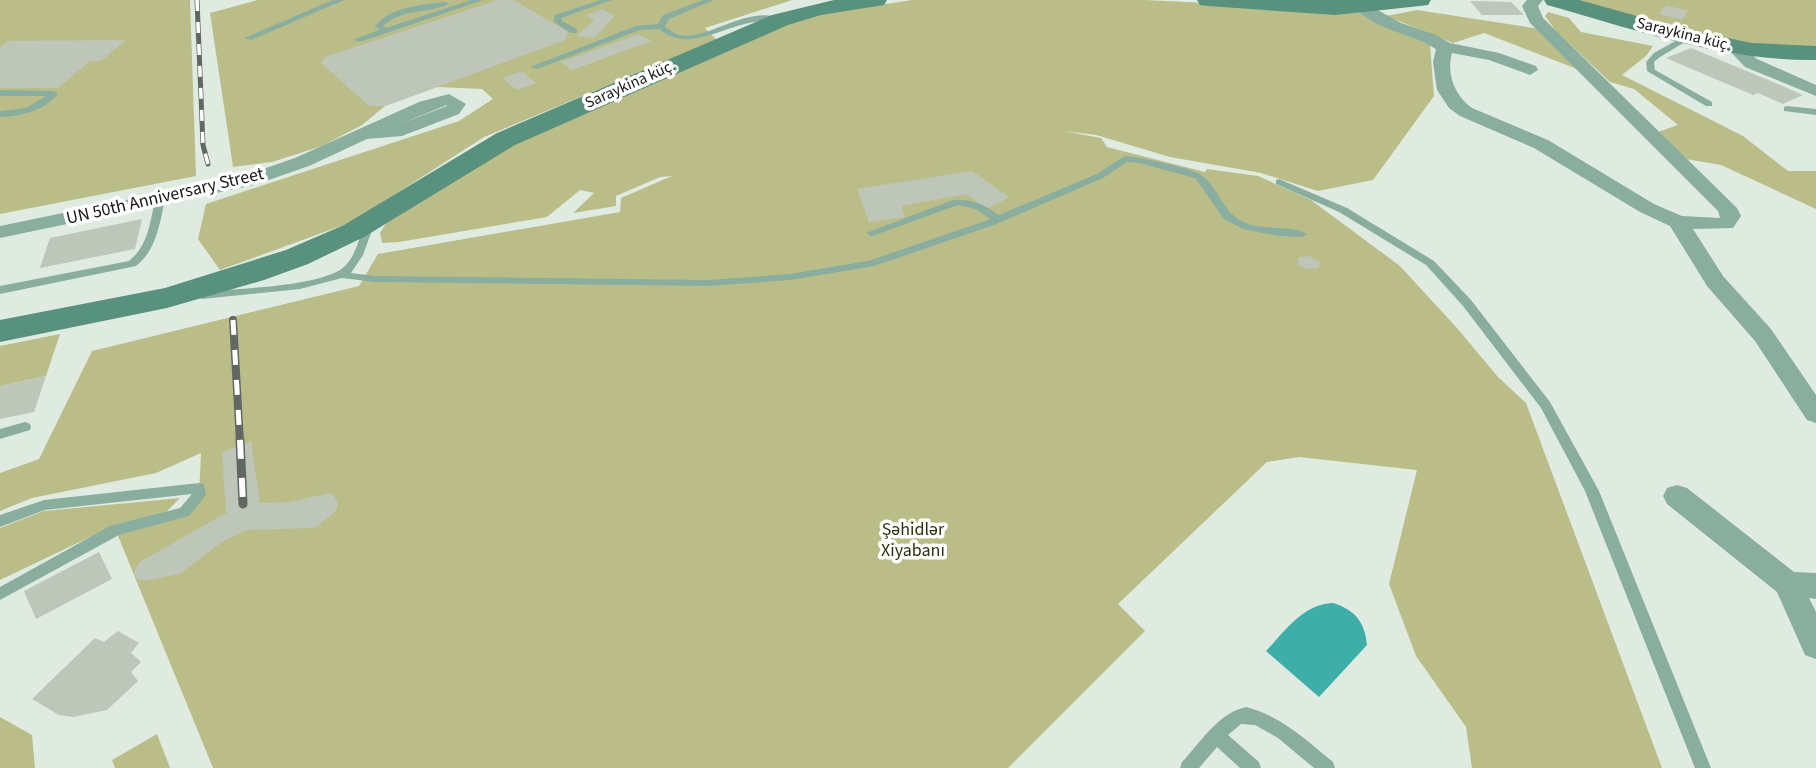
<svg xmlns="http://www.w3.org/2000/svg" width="1816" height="768" font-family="'Source Sans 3',sans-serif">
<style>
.green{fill:#bbbd89}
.water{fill:#3eaea8}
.building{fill:#bec5b9}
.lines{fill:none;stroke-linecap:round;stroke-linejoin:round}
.lane{fill:#89aea0;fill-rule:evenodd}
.street{fill:#89aea0;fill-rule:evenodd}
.secondary{fill:#58917d;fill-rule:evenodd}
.rail-far2-casing{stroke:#616862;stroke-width:5}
.rail-far1-casing{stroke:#616862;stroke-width:8}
.rail-casing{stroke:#616862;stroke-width:9}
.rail-far2{stroke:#fff;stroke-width:3.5;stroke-dasharray:11;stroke-linecap:butt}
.rail-far1{stroke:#fff;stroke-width:5;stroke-dasharray:15;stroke-linecap:butt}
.rail{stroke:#fff;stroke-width:6;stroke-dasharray:19;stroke-linecap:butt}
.labels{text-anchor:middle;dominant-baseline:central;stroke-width:7;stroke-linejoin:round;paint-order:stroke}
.far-street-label{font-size:16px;fill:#151915;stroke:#fff}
.street-label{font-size:18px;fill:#151915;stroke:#fff}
.park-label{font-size:18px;fill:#2f300e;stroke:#fff}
</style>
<rect width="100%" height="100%" fill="#dfebe1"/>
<g class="green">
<path d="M0,0H190L196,176L0,214Z"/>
<path d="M258,0H792L705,28L717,40L484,137L352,222L220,270L198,239L206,204L459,121L493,99L482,89L437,87L385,106L362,125L322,146L272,162L233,167L210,13Z"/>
<path d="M912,0H1145L1365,11L1399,32L1430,45L1434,96L1373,180L1318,191L1261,173L1170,157L1096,135L1063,131L1101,138L1107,147L1205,172L1207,169L1258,176L1311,200L1400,266L1457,328L1498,377L1526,403L1662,768H1472L1466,727L1416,656L1389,584L1417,470L1299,457L1267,462L1118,604L1145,631L1008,768H213L116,531L184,512L199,495L201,453L156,473L32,498L0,511V473L39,459L92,351L359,286L378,254L620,212L621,198L672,176L660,177L616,196V206L573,213L594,193L580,190L547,217L399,242L382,243L380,233L389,219L517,140L807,16Z"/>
<path d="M1564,0H1816V46C1730,50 1647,20 1564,0Z"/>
<path d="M1417,10L1540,29L1582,71L1484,33L1453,43L1386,16Z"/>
<path d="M1548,12L1569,18L1581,32L1653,46L1646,56L1622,75L1743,136L1788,171H1816V209L1721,165L1680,158L1658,132L1678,125L1634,89L1610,82L1556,31L1545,16Z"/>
<path d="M60,334L46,376L0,386V346Z"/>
<path d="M180,498L163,515L109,528L0,580V528L44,511Z"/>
<path d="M0,717L32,735L35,768H0Z"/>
<path d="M157,734L170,768H115L112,760Z"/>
</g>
<path class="water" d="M1333,603C1355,610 1365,622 1367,645L1319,697L1266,651C1286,630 1303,604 1333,603Z"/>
<g class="building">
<path d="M498,0H514L568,32L565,40L385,106H369L321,63L325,57Z"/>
<path d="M1470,1L1511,2L1524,15H1482Z"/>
<path d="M1666,5L1688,11L1682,20L1659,14Z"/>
<path d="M603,9L615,16L594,38L577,36L594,20L586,15Z"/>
<path d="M639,34L651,41L572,70L561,62Z"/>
<path d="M126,40L101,61H90L58,88H0V47L8,41Z"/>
<path d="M1691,48L1778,84L1803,95L1783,104L1758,93L1753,95L1666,58Z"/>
<path d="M522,71L536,83L517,90L502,78Z"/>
<path d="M972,171L1009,197L987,209L967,194L901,206L905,217L869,222L857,189Z"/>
<path d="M142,219L135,249L40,268L50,238Z"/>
<path d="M1309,256L1320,262L1319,268L1307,269L1297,264L1299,257Z"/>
<path d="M46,376L34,412L0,419V386Z"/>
<path d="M251,442L260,503L289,502L331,493L338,503L336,511L315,528L247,530L223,541L179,574L145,581L136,578L134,571L140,562L226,513L222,452Z"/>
<path d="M99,552L112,579L36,619L24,591Z"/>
<path d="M118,631L139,643L131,653L141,662L131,672L138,681L107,710L73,717L59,715L32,699L95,638L104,642Z"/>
</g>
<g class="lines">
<g class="lane">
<path d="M333,0H344L251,40L244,38Z"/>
<path d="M471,0H483L360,42L353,40L379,30L375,26C392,6 421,5 445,2L449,4C428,14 402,8 383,26L386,28Z"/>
<path d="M601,0H612L561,18L562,21L577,29V33H571L554,22V15Z"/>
<path d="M703,0H714L669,19L665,26C668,28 670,31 674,33C702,47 748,1 784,20L780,22C737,12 693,59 659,29L640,30L537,69L530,67L636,26L658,24L663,15Z"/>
<path d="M1688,34L1695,36L1660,57L1654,62L1655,70L1712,102V106H1706L1647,71L1646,62L1654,53Z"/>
<path d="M0,90L54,91L58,94C43,111 23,116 0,117V111L26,108L46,96H0Z"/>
<path d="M1787,106L1816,109V115L1784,111V107Z"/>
<path d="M1125,156C1139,157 1195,168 1204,177C1220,191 1223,212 1243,222C1262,231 1294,225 1307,234L1302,237L1279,236L1243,229L1224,219L1195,178L1139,163L1127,162L1103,178L994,225L874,266L790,280L709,286L375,282L342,278L300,289L202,299L196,295L202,291C233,289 324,287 345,266C356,255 360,236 365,222L370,219L375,222L363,255L351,273L375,276L709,280L790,274L868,261L991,219L975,209L958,205L875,235L871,236L866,233L953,200C971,198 985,205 999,215L1097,174Z"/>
<path d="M1279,179L1347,208L1434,261L1471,300L1550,402L1599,491L1711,768H1695L1585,491L1541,408L1463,306L1426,265L1339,212L1276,184V180Z"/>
<path d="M160,197L165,200C159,225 157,249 136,266L0,294V286L129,261C148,246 150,223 155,200Z"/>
<path d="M25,422L30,424L31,427L30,430L0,439V429Z"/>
<path d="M199,483L204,484L206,495L189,516L119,535L0,600V587L110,526L180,508L192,494L45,510L0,527V515L44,500Z"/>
<path d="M1246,707C1281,716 1306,740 1333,762L1335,768H1314L1278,738L1255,725L1241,724L1228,735L1259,762L1261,768H1240L1217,747L1199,768H1180L1182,762C1201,742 1218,713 1246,707Z"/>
</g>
<g class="street">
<path d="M1527,0H1543L1538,6L1543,18L1737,208L1741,216L1733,228L1693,229L1723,276L1771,329L1816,395V423L1807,420L1755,341L1707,286L1670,226L1640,212L1534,148L1460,116L1449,108L1437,90L1433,62L1436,49C1411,33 1375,30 1354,7L1362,2L1367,4L1401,23L1436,35L1450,43L1499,53L1536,66L1538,70L1530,75L1489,60L1452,53C1446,74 1455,96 1472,108L1548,140L1654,204L1682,216L1720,218L1718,211L1530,23L1522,6Z"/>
<path d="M1733,41L1739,43L1757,59L1816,85V96L1745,67L1725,46Z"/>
<path d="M449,94L466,104L459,114L402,136L367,139L309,166L254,185L0,238V226L242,176L295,158L419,102ZM447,105V106L400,124Z"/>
<path d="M1677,485L1687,488L1794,572L1816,573V599L1809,598L1816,612V659L1805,655L1777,592L1667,504L1663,496L1667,488Z"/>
</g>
<g class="secondary">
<path d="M834,0H887L884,5L821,15L788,25L515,145L364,237L308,264L264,280L167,308L0,342V320L165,288L286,250L344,225L497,133L772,15Z"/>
<path d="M1197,0H1431L1428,5L1420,6L1335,15L1208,6L1200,5Z"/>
<path d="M1544,0H1579L1688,30L1752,43L1816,46V60C1723,61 1636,30 1547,5Z"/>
</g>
<defs>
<path id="rail-far2" d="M197,0L203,145L208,164"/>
<path id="rail-far1" d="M233,320L240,442"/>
<path id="rail" d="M240,440L243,504"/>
</defs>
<use href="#rail-far2" class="rail-far2-casing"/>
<use href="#rail-far1" class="rail-far1-casing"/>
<use href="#rail" class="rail-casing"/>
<use href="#rail-far2" class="rail-far2"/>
<use href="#rail-far1" class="rail-far1"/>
<use href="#rail" class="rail"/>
</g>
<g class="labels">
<g class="far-street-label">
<text transform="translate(1684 34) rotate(14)">Saraykina küç.</text>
<text transform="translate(630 84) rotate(-24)">Saraykina küç.</text>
</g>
<g class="street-label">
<text transform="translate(165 196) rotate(-13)">UN 50th Anniversary Street</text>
</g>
<g class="park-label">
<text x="913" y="529">Şəhidlər<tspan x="913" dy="21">Xiyabanı</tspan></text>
</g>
</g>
</svg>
